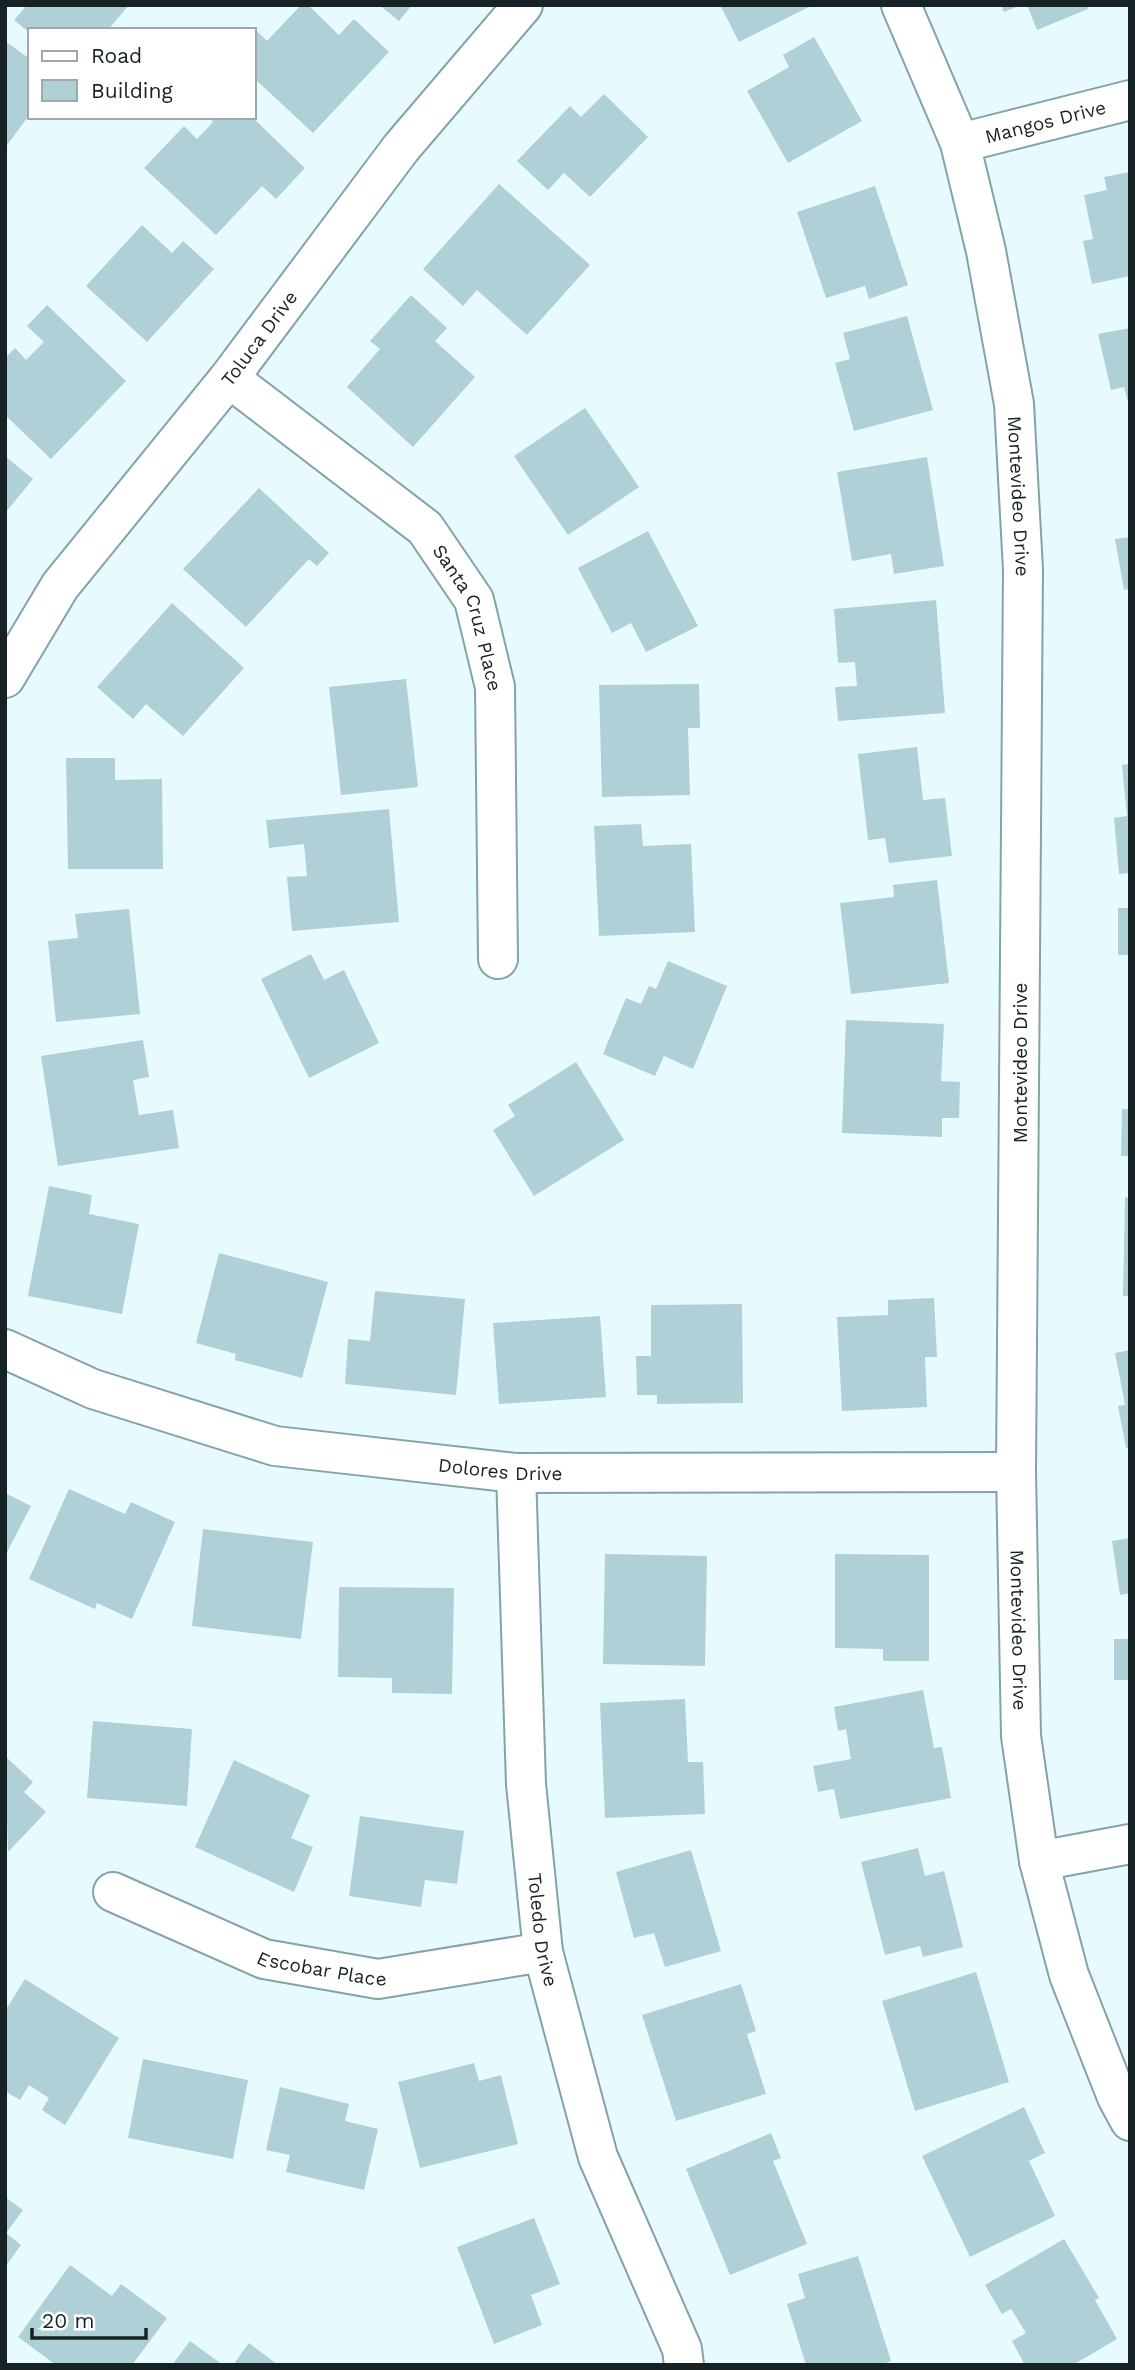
<svg xmlns="http://www.w3.org/2000/svg" width="1135" height="2370" font-family="'Work Sans',sans-serif">
<style>
.building{fill:#b0d0d7}
.lines{fill:none;stroke-linecap:round;stroke-linejoin:round}
.minor-casing{stroke:#84a3a9;stroke-width:42}
.tertiary-casing{stroke:#84a3a9;stroke-width:42}
.minor{stroke:#fff;stroke-width:38}
.tertiary{stroke:#fff;stroke-width:38}
.labels{text-anchor:middle;dominant-baseline:central;stroke-width:7;stroke-linejoin:round;paint-order:stroke}
.street-label{font-size:19px;fill:#162224;stroke:#fff}
</style>
<rect width="100%" height="100%" fill="#e7fbff"/>
<g class="building">
<path d="M27,5H129L108,30H30V33L14,20Z"/>
<path d="M301,5H308L339,35L354,19L389,52L313,133L254,78V28L267,41Z"/>
<path d="M379,5H412L399,21Z"/>
<path d="M720,5H813L739,42Z"/>
<path d="M1001,5H1021L1004,12Z"/>
<path d="M1027,5H1087L1088,9L1037,30Z"/>
<path d="M814,37L862,121L788,163L747,91L789,67L783,55Z"/>
<path d="M5,41L30,59V114L5,148Z"/>
<path d="M604,94L648,137L590,197L564,173L548,190L517,161L570,106L581,117Z"/>
<path d="M209,117H252L305,168L276,199L262,186L216,235L144,168L184,126L197,139L213,122Z"/>
<path d="M1130,172V276L1092,284L1083,241L1093,239L1084,195L1107,190L1104,177Z"/>
<path d="M499,184L590,265L527,335L477,290L463,306L423,269Z"/>
<path d="M875,186L908,285L869,299L865,286L826,298L797,212Z"/>
<path d="M142,225L172,253L183,241L214,269L147,342L86,286Z"/>
<path d="M411,295L447,328L435,341L475,377L413,447L347,387L380,349L370,341Z"/>
<path d="M47,305L126,381L51,459L5,415V358L15,348L26,360L44,342L27,326Z"/>
<path d="M907,316L933,410L854,431L835,363L850,359L843,333Z"/>
<path d="M1130,328V406H1129L1124,387L1111,390L1098,334Z"/>
<path d="M585,408L639,487L568,535L514,456Z"/>
<path d="M5,456L33,479L5,513Z"/>
<path d="M927,457L944,566L894,574L891,554L852,561L837,472Z"/>
<path d="M259,488L329,553L317,566L309,559L246,627L183,569Z"/>
<path d="M648,531L698,626L646,652L631,623L612,633L578,568Z"/>
<path d="M1130,537V589L1124,590L1115,539Z"/>
<path d="M936,600L945,713L838,721L835,687L857,686L855,662L838,663L834,609Z"/>
<path d="M172,603L244,668L183,736L146,704L133,719L97,687Z"/>
<path d="M406,679L418,787L341,795L329,687Z"/>
<path d="M699,684L700,728H688L690,795L602,797L599,685Z"/>
<path d="M917,747L923,800L945,798L952,856L889,863L885,838L868,840L858,754Z"/>
<path d="M66,758H115V780L162,779L163,869H68Z"/>
<path d="M1130,764V873L1119,874L1114,818L1127,816L1122,765Z"/>
<path d="M389,809L399,922L292,931L287,877L307,876L304,844L269,848L266,820Z"/>
<path d="M641,824L643,846L691,844L695,932L599,936L594,826Z"/>
<path d="M937,880L949,983L851,994L840,903L894,897L893,885Z"/>
<rect x="1118" y="908" width="12" height="47"/>
<path d="M129,909L140,1014L56,1022L48,941L78,938L75,914Z"/>
<path d="M311,954L324,980L344,970L379,1043L309,1078L261,979Z"/>
<path d="M668,961L727,986L693,1069L664,1056L655,1076L603,1054L626,998L641,1004L649,986L656,989Z"/>
<path d="M846,1020L944,1024L941,1081L960,1082L959,1118H942V1137L842,1133Z"/>
<path d="M143,1040L149,1077L133,1080L139,1115L173,1110L179,1148L58,1166L41,1056Z"/>
<path d="M576,1062L624,1140L534,1196L493,1130L515,1116L508,1105Z"/>
<path d="M1122,1109H1130V1156H1121Z"/>
<path d="M49,1186L92,1195L89,1214L139,1224L122,1314L28,1296Z"/>
<path d="M1125,1197L1130,1198V1296H1123Z"/>
<path d="M219,1253L328,1282L302,1378L235,1360L236,1354L196,1343Z"/>
<path d="M375,1291L465,1299L456,1395L345,1384L348,1339L370,1341Z"/>
<path d="M934,1298L937,1357H925L927,1407L842,1411L837,1317L888,1315V1300Z"/>
<path d="M742,1304L743,1403L657,1404V1395H637L636,1356H651V1305Z"/>
<path d="M600,1316L606,1397L499,1404L493,1323Z"/>
<path d="M1130,1350V1447L1126,1448L1118,1406L1125,1405L1115,1353Z"/>
<path d="M69,1489L125,1514L131,1502L175,1522L132,1619L97,1603L95,1609L29,1579Z"/>
<path d="M5,1493L31,1506L5,1556Z"/>
<path d="M203,1529L313,1542L301,1639L192,1626Z"/>
<path d="M1130,1538V1593L1120,1595L1112,1541Z"/>
<path d="M605,1554L707,1556L705,1666L603,1664Z"/>
<path d="M835,1554L929,1555V1661H883V1649L835,1648Z"/>
<path d="M339,1587L454,1588L452,1694L392,1693V1678L338,1677Z"/>
<rect x="1114" y="1639" width="16" height="41"/>
<path d="M923,1690L934,1748L942,1747L951,1798L840,1819L834,1789L818,1792L813,1766L851,1759L846,1729L838,1731L834,1707Z"/>
<path d="M685,1699L688,1762H703L705,1814L605,1818L600,1703Z"/>
<path d="M93,1721L192,1729L187,1806L87,1798Z"/>
<path d="M5,1756L33,1782L24,1792L46,1812L8,1852Z"/>
<path d="M234,1760L310,1795L291,1838L313,1847L294,1892L195,1847Z"/>
<path d="M360,1816L464,1831L457,1884L425,1880L421,1907L349,1896Z"/>
<path d="M918,1848L925,1876L944,1871L963,1947L923,1957L920,1946L885,1955L861,1862Z"/>
<path d="M691,1850L721,1951L665,1967L654,1933L634,1938L616,1872Z"/>
<path d="M976,1972L1009,2082L915,2111L882,2001Z"/>
<path d="M25,1979L119,2038L65,2125L42,2110L49,2098L29,2085L20,2100L5,2091V2011Z"/>
<path d="M741,1984L756,2031L747,2034L766,2094L676,2121L642,2015Z"/>
<path d="M143,2059L248,2080L233,2159L128,2138Z"/>
<path d="M474,2063L479,2081L501,2075L518,2144L420,2168L398,2082Z"/>
<path d="M280,2087L349,2104L345,2121L378,2129L364,2190L286,2172L290,2155L266,2150Z"/>
<path d="M1024,2107L1045,2153L1029,2161L1055,2216L970,2257L922,2156Z"/>
<path d="M771,2133L781,2158L773,2161L807,2244L730,2275L686,2169Z"/>
<path d="M5,2197L23,2210L6,2233L21,2245L5,2267Z"/>
<path d="M534,2218L560,2284L531,2295L542,2325L494,2344L457,2247Z"/>
<path d="M1064,2239L1099,2298L1095,2300L1117,2339L1073,2365H1025L1012,2341L1026,2333L1011,2309L1002,2314L985,2285Z"/>
<path d="M858,2256L891,2361L880,2365H806L787,2304L805,2298L798,2274Z"/>
<path d="M70,2265L112,2296L121,2284L167,2318L132,2365H56L18,2337Z"/>
<path d="M190,2341L223,2365H172Z"/>
<path d="M249,2343L278,2365H233Z"/>
</g>
<g class="lines">
<defs>
<g id="minor">
<path id="s1" d="M960,143L1130,100"/>
<path id="s2" d="M229,378L425,528L474,600L495,687L498,959"/>
<path id="s3" d="M5,678L60,586L229,378L401,148L523,5"/>
<path id="s4" d="M5,1349L93,1389L275,1446L516,1473L1016,1472"/>
<path id="s5" d="M516,1473L526,1784L543,1952L598,2157L682,2349L684,2365"/>
<path d="M1039,1861L1130,1844"/>
<path id="s6" d="M113,1892L264,1959L378,1979L543,1952"/>
</g>
<g id="tertiary">
<path id="s7" d="M901,5L960,143L986,251L1014,404L1023,570L1016,1472L1021,1736L1039,1861L1069,1975L1117,2097L1130,2121"/>
</g>
</defs>
<use href="#minor" class="minor-casing"/>
<use href="#tertiary" class="tertiary-casing"/>
<use href="#minor" class="minor"/>
<use href="#tertiary" class="tertiary"/>
</g>
<g class="labels">
<g class="street-label">
<text stroke="none"><textPath href="#s1" startOffset="88">Mangos Drive</textPath></text>
<text stroke="none"><textPath href="#s3" startOffset="425">Toluca Drive</textPath></text>
<text stroke="none"><textPath href="#s7" startOffset="509">Montevideo Drive</textPath></text>
<text stroke="none"><textPath href="#s2" startOffset="348">Santa Cruz Place</textPath></text>
<text transform="translate(1020 1063) rotate(-90)">Montevideo Drive</text>
<text stroke="none"><textPath href="#s4" startOffset="514">Dolores Drive</textPath></text>
<text stroke="none"><textPath href="#s7" startOffset="1643">Montevideo Drive</textPath></text>
<text stroke="none"><textPath href="#s5" startOffset="458">Toledo Drive</textPath></text>
<text stroke="none"><textPath href="#s6" startOffset="224">Escobar Place</textPath></text>
</g>
</g>
<rect width="1135" height="2370" fill="none" stroke="#162224" stroke-width="14"/>
<rect x="28" y="28" width="228" height="91" fill="#ffffff" stroke="#a2a7a7" stroke-width="2"/>
<rect x="42" y="51" width="35" height="10" fill="#ffffff" stroke="#a2a7a7" stroke-width="2"/>
<text x="91" y="63" font-size="21" fill="#162224">Road</text>
<rect x="42" y="80" width="35" height="21" fill="#b0d0d7" stroke="#a2a7a7" stroke-width="2"/>
<text x="91" y="98" font-size="21" fill="#162224">Building</text>
<path d="M32 2328v10h114v-10" fill="none" stroke="#162224" stroke-width="3.5"/>
<text x="42" y="2328" font-size="21" fill="#162224" stroke="#ffffff" stroke-width="5" paint-order="stroke">20 m</text>
</svg>
